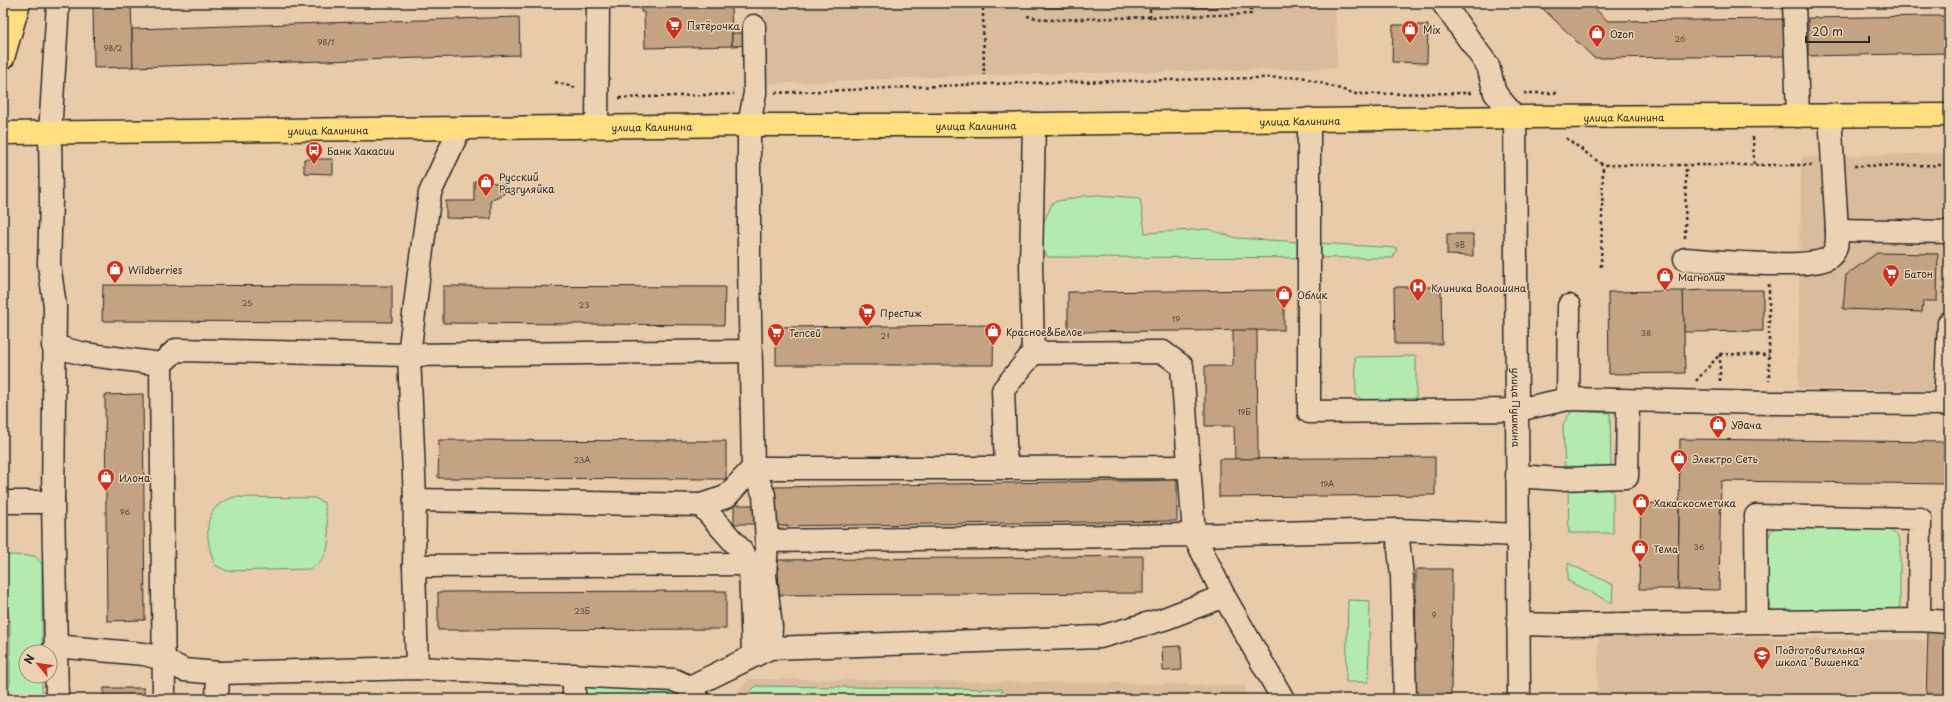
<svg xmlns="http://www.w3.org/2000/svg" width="1952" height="702" font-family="'Playpen Sans',sans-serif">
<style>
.built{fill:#d9bc9b}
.green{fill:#b3ebaf;stroke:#6f8b6d}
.building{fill:#c3a381;stroke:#2b2b2b}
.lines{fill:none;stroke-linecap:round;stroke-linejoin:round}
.minor-casing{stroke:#2b2b2b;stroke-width:25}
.major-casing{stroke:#2b2b2b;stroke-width:25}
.path{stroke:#2b2b2b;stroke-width:2.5;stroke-dasharray:3 3;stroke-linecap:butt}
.minor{stroke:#ebd2b3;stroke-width:22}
.major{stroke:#ffdf80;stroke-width:22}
.labels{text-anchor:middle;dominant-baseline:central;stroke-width:3;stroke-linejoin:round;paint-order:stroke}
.number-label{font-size:8px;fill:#514940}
.poi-label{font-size:10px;fill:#2b2b2b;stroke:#ebd2b3;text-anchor:start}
.street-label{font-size:10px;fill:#2b2b2b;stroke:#ebd2b3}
</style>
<rect width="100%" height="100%" fill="#e8cba9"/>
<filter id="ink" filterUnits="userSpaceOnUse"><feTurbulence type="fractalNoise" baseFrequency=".025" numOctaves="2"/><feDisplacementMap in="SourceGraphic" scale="8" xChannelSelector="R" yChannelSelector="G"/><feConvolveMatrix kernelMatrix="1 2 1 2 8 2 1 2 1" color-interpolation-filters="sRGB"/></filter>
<g filter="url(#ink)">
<g class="built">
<path d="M763,3H1335L1337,68L984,75L764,84Z"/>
<path d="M1949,153V391L1798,388L1801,157Z"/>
<path d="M1599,636L1926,640L1924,699H1597Z"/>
<path d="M749,679L1116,683L1245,686V699H730Z"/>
</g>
<g class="green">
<path d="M1098,195L1140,198L1145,233L1207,229L1236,238L1397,248L1393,258L1048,257L1036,239L1053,202L1084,196Z"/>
<path d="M1416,356V406H1368L1356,394L1355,357Z"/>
<path d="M1572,411L1610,413L1611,471L1565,472L1563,424Z"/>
<path d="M1568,484L1613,485V533H1569Z"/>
<path d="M234,497L315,498L324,503C328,528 337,556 309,569L227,571L215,565C208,547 202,522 217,506C221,502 229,499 234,497Z"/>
<path d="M1776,527L1887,529C1894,532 1897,535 1900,541V605L1898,610L1775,613L1769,606L1768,539L1771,531Z"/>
<path d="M9,555L35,556L42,564V652H26V676H42V699H6L10,683V620L3,599V558Z"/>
<path d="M1568,563L1613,585L1612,603L1568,581Z"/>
<path d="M1348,600L1370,601L1368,682H1346Z"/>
<path d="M585,682L680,691L685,699H585Z"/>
<path d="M756,686L1002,689L1001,699H743Z"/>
</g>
<g class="building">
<path d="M93,3H131L133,67L94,68Z"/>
<path d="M641,3H731L732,46L645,48L644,12H641Z"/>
<rect x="1043" y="3" width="26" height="5"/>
<rect x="1186" y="3" width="32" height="5"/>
<path d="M1537,3H1589L1608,21L1786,19L1788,56L1594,58Z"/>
<path d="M1927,16H1949V53L1808,56V18Z"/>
<path d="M519,17L520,55L133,67L132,29Z"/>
<path d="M1393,25H1428L1427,63L1392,62Z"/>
<path d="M732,33H749L750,45L732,46Z"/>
<path d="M304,159H333V174L304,173Z"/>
<path d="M474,181L491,182L505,185V193L491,200V219L446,218V201H474Z"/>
<path d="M1447,234H1473V256L1447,255Z"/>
<path d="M1877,253L1938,254L1937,301H1923L1922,312L1843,309L1846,275Z"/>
<path d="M103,285L392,286V322L102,321Z"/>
<path d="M443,286L725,287L724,325L443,323Z"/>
<path d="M1394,287H1441L1442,344H1395Z"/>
<path d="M1284,290V330L1068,332V292Z"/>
<path d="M1705,290H1763V331L1684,332L1683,291Z"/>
<path d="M1665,291H1683L1685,373L1609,374L1608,292Z"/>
<path d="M994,325L993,365H776V327Z"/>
<path d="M1233,330H1257L1258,459H1235L1234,426H1205V366H1233Z"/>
<path d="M143,394L145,620L107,621L105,395Z"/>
<path d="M1680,439L1949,442V484L1721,481L1719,590L1678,589Z"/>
<path d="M439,440L726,441V479L438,478Z"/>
<path d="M1435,457V495L1219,497V459Z"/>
<path d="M1177,480V521L775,526L774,487Z"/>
<path d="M1641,503L1679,504L1678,589H1639Z"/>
<path d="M734,505H759L760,524H734Z"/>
<path d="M1143,556V593L779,595L778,560Z"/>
<path d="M1416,569H1452L1451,699H1415Z"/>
<path d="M726,591V629L438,630V592Z"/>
<path d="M1928,631L1949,632V699H1926Z"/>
<path d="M1181,646L1182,670L1163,671L1162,647Z"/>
<rect x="104" y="688" width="40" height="11"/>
</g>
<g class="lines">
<defs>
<g id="minor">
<path id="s1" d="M1443,3L1488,66L1495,93L1515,117L1519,699"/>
<path d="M1794,3L1798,116"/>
<path d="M754,26L755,93L749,125V266L753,468L764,495L767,541L765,575L771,627L770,648"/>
<path d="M1830,115L1837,230"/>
<path d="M1309,119V412L1517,410L1568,399L1770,403L1949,404"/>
<path d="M1034,124L1031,264L1033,353L1003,390L1006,468L1188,467"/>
<path d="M597,126L598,3"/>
<path d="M1685,259C1712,261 1809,270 1828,258C1838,252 1837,240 1837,230L1949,232"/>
<path d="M53,346L84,354L161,364L176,350L409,355L750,351"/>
<path d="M1033,353L1163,352L1182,366L1194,535L1397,530L1518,535"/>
<path d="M161,364L164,699"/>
<path d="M1568,399L1569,306"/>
<path d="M1945,404L1949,323"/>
<path d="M1517,476L1559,479L1627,477L1628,401"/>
<path d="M415,500L701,505L726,497L753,468H1006"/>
<path d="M3,502H53"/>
<path d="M701,505L740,549L750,564L753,655"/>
<path d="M1397,530L1402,576L1405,699"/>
<path d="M767,541L1194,535L1224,596L1283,699"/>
<path d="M414,566L750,564"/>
<path d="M1757,621L1756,516L1920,519L1919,620"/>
<path d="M1518,624L1561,625L1919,620L1949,622"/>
<path d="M55,646L144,654L163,659L184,670L218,673L417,668L674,680L690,687L698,699"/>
<path d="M417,668L414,566L415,500L409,355L420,264L430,193L460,128"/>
<path d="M690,687L770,648L1100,637L1164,619L1224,596"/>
<path d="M57,699L53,502L55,306L49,264L51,201L50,134L58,3"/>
<path d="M217,699L218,673"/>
<path d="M574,699V675"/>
</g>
<g id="major">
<path d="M3,58L19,3"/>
<path id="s2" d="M3,133L749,125H985L1515,117L1949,115"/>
</g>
</defs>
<use href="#minor" class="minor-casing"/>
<use href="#major" class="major-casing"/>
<g class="path">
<path d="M983,8L984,75"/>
<path d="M1027,16L1047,20L1251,14V3"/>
<path d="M1150,18V3"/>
<path d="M555,82L576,88"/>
<path d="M775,93L984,84L1302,77L1356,94L1473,93"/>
<path d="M1524,93H1558"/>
<path d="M619,98L734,94"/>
<path d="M1753,137L1754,165"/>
<path d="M1566,138L1603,165H1813"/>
<path d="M1854,166L1949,165"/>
<path d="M1685,238L1686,165"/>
<path d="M1601,267L1603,165"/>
<path d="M1769,284V381"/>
<path d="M1720,354V381"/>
<path d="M1696,381L1720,354L1769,355"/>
</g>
<use href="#minor" class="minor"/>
<use href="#major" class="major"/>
</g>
</g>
<defs>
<symbol id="supermarket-pin" viewBox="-11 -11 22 30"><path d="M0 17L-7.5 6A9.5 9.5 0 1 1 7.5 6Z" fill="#c8321e" stroke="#ebd2b3"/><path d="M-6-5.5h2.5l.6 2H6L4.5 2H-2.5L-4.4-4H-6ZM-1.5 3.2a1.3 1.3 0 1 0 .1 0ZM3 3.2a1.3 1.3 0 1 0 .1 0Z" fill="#fff"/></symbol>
<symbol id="shop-pin" viewBox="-11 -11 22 30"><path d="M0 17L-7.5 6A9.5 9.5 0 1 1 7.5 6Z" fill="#c8321e" stroke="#ebd2b3"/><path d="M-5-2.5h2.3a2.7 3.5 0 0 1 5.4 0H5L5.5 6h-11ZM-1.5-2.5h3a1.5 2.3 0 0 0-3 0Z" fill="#fff"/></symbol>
<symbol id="bus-pin" viewBox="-11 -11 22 30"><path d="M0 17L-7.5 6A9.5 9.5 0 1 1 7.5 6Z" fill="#c8321e" stroke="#ebd2b3"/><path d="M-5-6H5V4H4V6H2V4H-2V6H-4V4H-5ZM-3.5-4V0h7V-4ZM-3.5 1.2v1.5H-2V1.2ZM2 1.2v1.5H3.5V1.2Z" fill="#fff"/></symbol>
<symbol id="hospital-pin" viewBox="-11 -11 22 30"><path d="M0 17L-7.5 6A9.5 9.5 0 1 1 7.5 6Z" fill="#c8321e" stroke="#ebd2b3"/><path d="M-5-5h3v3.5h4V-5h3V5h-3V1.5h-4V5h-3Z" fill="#fff"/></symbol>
<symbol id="school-pin" viewBox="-11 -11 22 30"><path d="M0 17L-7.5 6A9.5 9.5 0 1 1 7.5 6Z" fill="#c8321e" stroke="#ebd2b3"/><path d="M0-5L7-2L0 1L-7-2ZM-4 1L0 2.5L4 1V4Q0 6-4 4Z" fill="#fff"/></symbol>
</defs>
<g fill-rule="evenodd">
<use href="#supermarket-pin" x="664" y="15" width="20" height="27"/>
<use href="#shop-pin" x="1400" y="19" width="20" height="27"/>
<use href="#shop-pin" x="1587" y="23" width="20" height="27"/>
<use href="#bus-pin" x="304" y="140" width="20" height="27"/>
<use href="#shop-pin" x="476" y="172" width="20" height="27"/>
<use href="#shop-pin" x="105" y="259" width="20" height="27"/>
<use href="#supermarket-pin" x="1881" y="263" width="20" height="27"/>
<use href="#shop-pin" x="1655" y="266" width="20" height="27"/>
<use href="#hospital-pin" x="1408" y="277" width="20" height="27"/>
<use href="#shop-pin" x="1274" y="284" width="20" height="27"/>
<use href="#supermarket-pin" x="857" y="302" width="20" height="27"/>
<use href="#shop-pin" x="983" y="321" width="20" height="27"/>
<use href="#supermarket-pin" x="766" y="322" width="20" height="27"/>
<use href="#shop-pin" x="1708" y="414" width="20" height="27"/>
<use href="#shop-pin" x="1669" y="448" width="20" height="27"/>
<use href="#shop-pin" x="96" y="467" width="20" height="27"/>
<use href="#shop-pin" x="1631" y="492" width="20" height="27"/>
<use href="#shop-pin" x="1630" y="538" width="20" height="27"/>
<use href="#school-pin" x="1752" y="645" width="20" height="27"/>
</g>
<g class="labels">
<g class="number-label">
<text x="1680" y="39">26</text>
<text x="326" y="42">98/1</text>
<text x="113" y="48">98/2</text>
<text x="1460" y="245">9В</text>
<text x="247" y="303">25</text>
<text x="584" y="305">23</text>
<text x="1176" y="319">19</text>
<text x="1646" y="333">38</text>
<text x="885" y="336">21</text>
<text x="1244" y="412">19Б</text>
<text x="582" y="460">23А</text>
<text x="1327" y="484">19А</text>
<text x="125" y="512">96</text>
<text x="1699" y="547">36</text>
<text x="582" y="611">23Б</text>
<text x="1434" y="615">9</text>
</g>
<g class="poi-label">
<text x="687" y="25">Пятёрочка</text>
<text x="1423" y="29">Mix</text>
<text x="1610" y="33">Ozon</text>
<text x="327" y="150">Банк Хакасии</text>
<text x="499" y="176">Русский<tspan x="499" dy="12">Разгуляйка</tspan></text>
<text x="128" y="269">Wildberries</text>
<text x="1904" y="273">Батон</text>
<text x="1678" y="276">Магнолия</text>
<text x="1431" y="287">Клиника Волошина</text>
<text x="1297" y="294">Облик</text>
<text x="880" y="312">Престиж</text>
<text x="1006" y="331">Красное&amp;Белое</text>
<text x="789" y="332">Тепсей</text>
<text x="1731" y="424">Удача</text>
<text x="1692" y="458">Электро Сеть</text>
<text x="119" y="477">Илона</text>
<text x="1654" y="502">Хакаскосметика</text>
<text x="1653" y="548">Тема</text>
<text x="1775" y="649">Подготовительная<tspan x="1775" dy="12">школа "Вишенка"</tspan></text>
</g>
<g class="street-label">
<text stroke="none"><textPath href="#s2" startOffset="1621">улица Калинина</textPath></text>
<text stroke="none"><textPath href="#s2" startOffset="1297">улица Калинина</textPath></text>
<text stroke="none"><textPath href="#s2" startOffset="973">улица Калинина</textPath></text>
<text stroke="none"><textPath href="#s2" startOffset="649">улица Калинина</textPath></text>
<text stroke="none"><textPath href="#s2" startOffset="325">улица Калинина</textPath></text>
<text stroke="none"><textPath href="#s1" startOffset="427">улица Пушкина</textPath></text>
</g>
</g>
<rect width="1952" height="702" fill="none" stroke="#ebd2b3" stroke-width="16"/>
<rect x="8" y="8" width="1936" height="686" fill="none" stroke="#2b2b2b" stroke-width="1.5" filter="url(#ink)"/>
<g transform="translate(38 664) rotate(299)"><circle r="19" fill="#ebd2b3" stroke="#9e8f7d"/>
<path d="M0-3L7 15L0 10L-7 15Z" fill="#c8321e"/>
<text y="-6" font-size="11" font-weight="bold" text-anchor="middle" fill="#2b2b2b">N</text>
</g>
<path d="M1806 36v6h63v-6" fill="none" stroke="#2b2b2b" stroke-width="2"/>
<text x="1812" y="36" font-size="12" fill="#2b2b2b" stroke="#ebd2b3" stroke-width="3" paint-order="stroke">20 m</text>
</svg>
